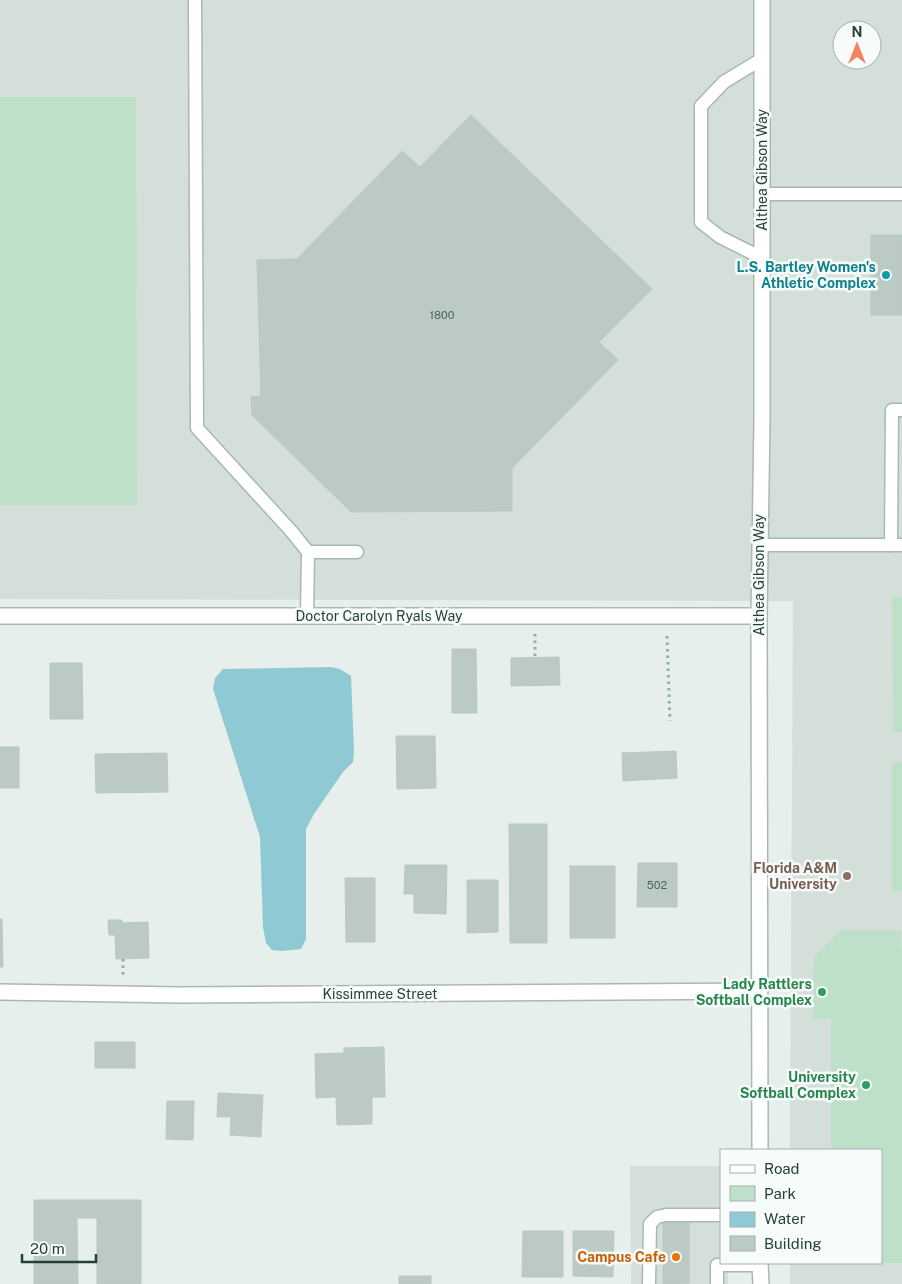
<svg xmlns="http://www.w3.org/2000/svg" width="902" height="1284" font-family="'Public Sans',sans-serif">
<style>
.built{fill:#d4dfda;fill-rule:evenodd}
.green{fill:#bfe0c8}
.water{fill:#8ec9d4}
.building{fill:#bbcac4;stroke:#b8c9c2}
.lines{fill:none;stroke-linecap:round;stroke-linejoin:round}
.service-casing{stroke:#a8b8b2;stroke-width:15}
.minor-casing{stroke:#a8b8b2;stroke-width:18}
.tertiary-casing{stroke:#a8b8b2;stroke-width:18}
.path{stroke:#86b3a5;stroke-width:3;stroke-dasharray:2.5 4;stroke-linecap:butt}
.service{stroke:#fff;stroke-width:12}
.minor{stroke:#fff;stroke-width:15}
.tertiary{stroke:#fff;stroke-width:15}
.culture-dot{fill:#0f9aa8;stroke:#f7fbf9;stroke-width:2}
.education-dot{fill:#8d6e63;stroke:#f7fbf9;stroke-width:2}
.leisure-dot{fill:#2e9e5b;stroke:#f7fbf9;stroke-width:2}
.food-dot{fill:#e8710a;stroke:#f7fbf9;stroke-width:2}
.labels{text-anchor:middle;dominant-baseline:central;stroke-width:5;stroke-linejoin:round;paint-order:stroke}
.number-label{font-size:11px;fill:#4a645c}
.street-label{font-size:14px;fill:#24423a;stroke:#f7fbf9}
.culture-label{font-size:14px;font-weight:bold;fill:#0d838f;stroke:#f7fbf9;text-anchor:end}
.education-label{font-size:14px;font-weight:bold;fill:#785e54;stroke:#f7fbf9;text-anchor:end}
.leisure-label{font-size:14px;font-weight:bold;fill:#27864d;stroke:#f7fbf9;text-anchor:end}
.food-label{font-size:14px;font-weight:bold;fill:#c56008;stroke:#f7fbf9;text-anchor:end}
</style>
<rect width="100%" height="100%" fill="#e6efeb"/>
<g class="built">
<path d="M0,0H902V1284H790V1263H881V1150H790L793,601L0,599ZM842,30H872V60H842Z"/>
<path d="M630,1166H721V1263H728V1284H631Z"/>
</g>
<g class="green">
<path d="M0,97H136L137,505H0Z"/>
<path d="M892,597H902V732H893Z"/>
<rect x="892" y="762" width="10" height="129"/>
<path d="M841,930H901V946L902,947V1263H831H881V1150H831V1019H813L814,957Z"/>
</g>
<path class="water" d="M331,667L340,669L351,676L354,751L353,762L343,772L314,814L306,829V939L301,949L281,951L272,950L266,943L263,927L260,837L213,689L215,678L223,669Z"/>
<g class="building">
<path d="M471,115L652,289L599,342L618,360L512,468V511L351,512L252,415L251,397L261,396L257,260L297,259L402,151L420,167Z"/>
<rect x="871" y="235" width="31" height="80"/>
<path d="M452,649H476L477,713H452Z"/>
<path d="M559,657L560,685L511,686V658Z"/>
<path d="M50,663H82L83,719H50Z"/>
<path d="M396,736H435L436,788L397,789Z"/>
<rect x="0" y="747" width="19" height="41"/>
<path d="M676,751L677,778L623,781L622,753Z"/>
<path d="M167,753L168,792L96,793L95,754Z"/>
<path d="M509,824H547V943H510Z"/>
<path d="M638,863H677V907H637Z"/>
<path d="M405,865H447L446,914L414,913V894H404Z"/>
<rect x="570" y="866" width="45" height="72"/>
<path d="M345,878H375V942H346Z"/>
<path d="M467,880H498V932L467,933Z"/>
<path d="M0,919H2L3,967H0Z"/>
<path d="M108,920H122V923L148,922L149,958L116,959L115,935H109Z"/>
<rect x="95" y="1042" width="40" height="26"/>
<path d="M384,1047L385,1097H372V1124L337,1125L336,1097L316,1098L315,1054L344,1053V1048Z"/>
<path d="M218,1093L263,1095L261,1137L230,1135L231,1117H217Z"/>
<path d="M167,1101H194L193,1140L166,1139Z"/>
<path d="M34,1200H141V1284H97V1218H77L78,1284H34Z"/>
<path d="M663,1223H689V1283L663,1284Z"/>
<path d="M523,1231H563V1277H522Z"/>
<path d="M573,1231H614L613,1277L573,1276Z"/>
<rect x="399" y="1276" width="32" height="8"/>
</g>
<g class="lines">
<defs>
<g id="service">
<path d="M195,0L197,428L292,532L308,552L307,616"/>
<path d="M762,59L724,82L701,106V222L720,237L762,258"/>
<path d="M762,194H902"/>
<path d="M759,545H902"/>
<path d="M891,545L892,410H902"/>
<path d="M308,552H357"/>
<path d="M649,1284L650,1224L657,1217L666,1215H721"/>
<path d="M717,1284V1265H760"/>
</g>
<g id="minor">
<path d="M0,616H759"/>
<path d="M0,992L178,995L759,991"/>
</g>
<g id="tertiary">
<path d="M760,1150L759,616L762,419V0"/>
<path d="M760,1263L761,1284"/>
</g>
</defs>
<use href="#service" class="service-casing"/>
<use href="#minor" class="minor-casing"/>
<use href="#tertiary" class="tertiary-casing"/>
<g class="path">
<path d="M535,634V658"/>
<path d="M667,636L670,721"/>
<path d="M123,959V976"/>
</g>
<use href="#service" class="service"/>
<use href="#minor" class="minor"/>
<use href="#tertiary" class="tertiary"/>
</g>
<circle class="culture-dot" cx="886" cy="275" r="5"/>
<circle class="education-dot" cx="847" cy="876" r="5"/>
<g class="leisure-dot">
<circle cx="822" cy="992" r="5"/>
<circle cx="866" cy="1085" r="5"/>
</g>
<circle class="food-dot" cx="676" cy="1257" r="5"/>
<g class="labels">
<g class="number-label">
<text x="442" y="315">1800</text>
<text x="657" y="885">502</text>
</g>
<g class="street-label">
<text transform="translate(762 170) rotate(-90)">Althea Gibson Way</text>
<text transform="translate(759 575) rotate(-90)">Althea Gibson Way</text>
<text x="379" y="616">Doctor Carolyn Ryals Way</text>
<text x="380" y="994">Kissimmee Street</text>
</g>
<g class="culture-label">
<text x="876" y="267">L.S. Bartley Women's<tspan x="876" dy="16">Athletic Complex</tspan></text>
</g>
<g class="education-label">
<text x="837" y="868">Florida A&amp;M<tspan x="837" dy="16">University</tspan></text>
</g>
<g class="leisure-label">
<text x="812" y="984">Lady Rattlers<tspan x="812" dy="16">Softball Complex</tspan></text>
<text x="856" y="1077">University<tspan x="856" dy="16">Softball Complex</tspan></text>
</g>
<g class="food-label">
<text x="666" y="1257">Campus Cafe</text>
</g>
</g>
<rect x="720" y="1149" width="162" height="115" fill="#f7fbf9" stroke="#a3b1ad"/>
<rect x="730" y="1165" width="25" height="8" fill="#ffffff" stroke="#a3b1ad"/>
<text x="764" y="1174" font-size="15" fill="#24423a">Road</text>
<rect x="730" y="1186" width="25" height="15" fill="#bfe0c8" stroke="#a3b1ad"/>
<text x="764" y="1199" font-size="15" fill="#24423a">Park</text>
<rect x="730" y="1212" width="25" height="15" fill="#8ec9d4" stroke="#a3b1ad"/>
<text x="764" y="1224" font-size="15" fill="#24423a">Water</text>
<rect x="730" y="1236" width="25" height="15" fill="#bbcac4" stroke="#a3b1ad"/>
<text x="764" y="1249" font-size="15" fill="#24423a">Building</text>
<g transform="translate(857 45)"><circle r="24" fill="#f7fbf9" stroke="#a3b1ad"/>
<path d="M0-4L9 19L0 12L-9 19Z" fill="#f4845f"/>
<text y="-8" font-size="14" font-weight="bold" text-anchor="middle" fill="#24423a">N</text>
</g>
<path d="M22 1254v8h74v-8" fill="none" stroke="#24423a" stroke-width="2.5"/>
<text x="30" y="1254" font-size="15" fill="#24423a" stroke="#f7fbf9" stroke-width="4" paint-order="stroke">20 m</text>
</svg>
